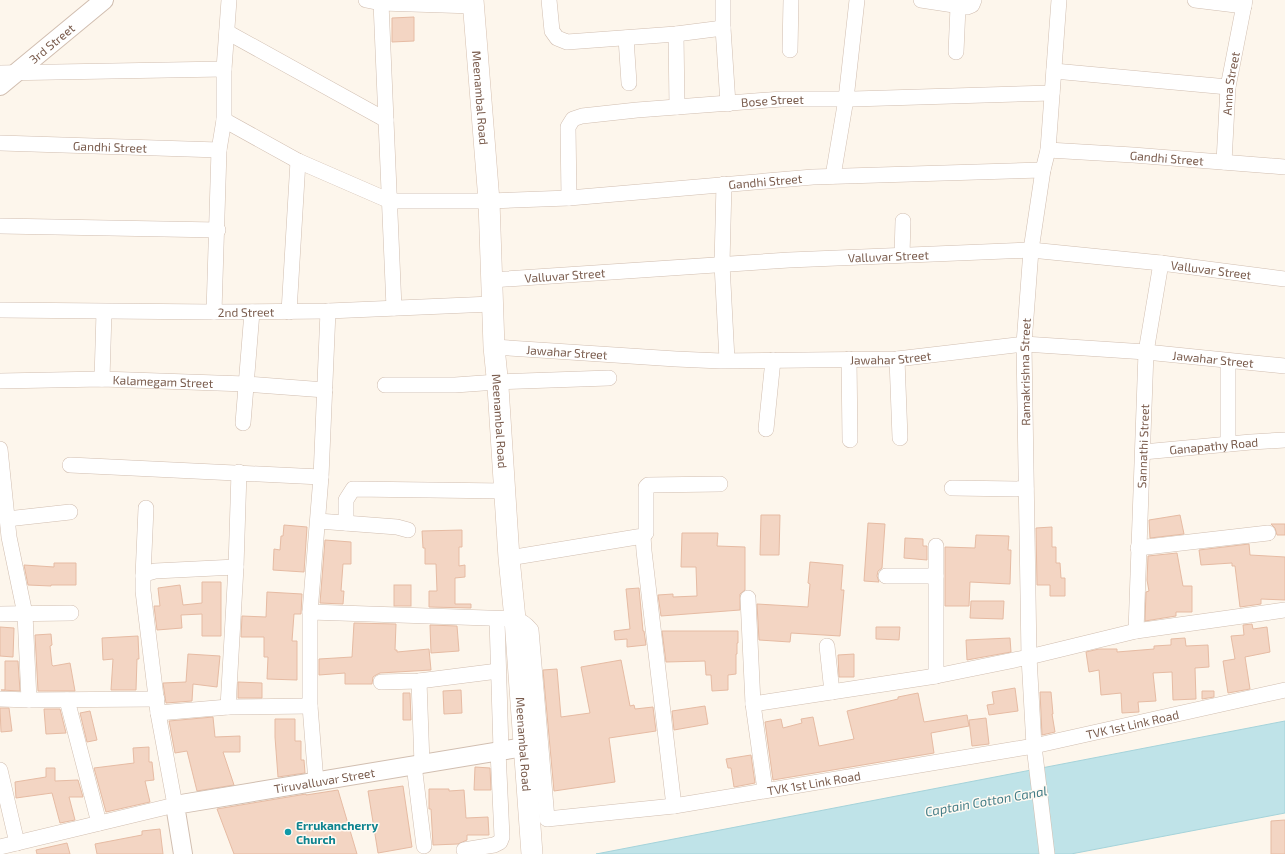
<svg xmlns="http://www.w3.org/2000/svg" width="1285" height="854" font-family="'Exo 2',sans-serif">
<style>
.water{fill:#bfe3e8;stroke:#a5d3da}
.building{fill:#f3d5c3;stroke:#e6bba3}
.lines{fill:none;stroke-linecap:round;stroke-linejoin:round}
.minor-casing{stroke:#d1beb0;stroke-width:16}
.tertiary-casing{stroke:#d1beb0;stroke-width:20}
.secondary-casing{stroke:#d6c0b0;stroke-width:22}
.minor{stroke:#fff;stroke-width:15}
.tertiary{stroke:#fff;stroke-width:18}
.secondary{stroke:#fff;stroke-width:21}
.culture-dot{fill:#0f9aa8;stroke:#fffaf3;stroke-width:1.5}
.labels{text-anchor:middle;dominant-baseline:central;stroke-width:3;stroke-linejoin:round;paint-order:stroke}
.street-label{font-size:12px;fill:#7a5c4d;stroke:#fffaf3}
.culture-label{font-size:12px;font-weight:bold;fill:#0d838f;stroke:#fffaf3;text-anchor:start}
.water-label{font-size:13px;font-style:italic;fill:#437c86;stroke:#fffaf3}
</style>
<rect width="100%" height="100%" fill="#fdf6ec"/>
<path class="water" d="M1285,721V813L1071,854H596Z"/>
<g class="building">
<path d="M414,17V41L392,42V18Z"/>
<path d="M761,515H780L779,555H760Z"/>
<path d="M1180,515L1184,534L1150,538L1149,520Z"/>
<path d="M868,523L885,524L882,568L878,571L877,576L879,582L864,581Z"/>
<path d="M1271,524H1285V535H1277L1275,528Z"/>
<path d="M284,525L307,527L304,572L273,570L274,549L280,550L281,536H283Z"/>
<path d="M1052,527V547H1056V563H1060L1061,578H1065V596H1050V585H1037L1036,528Z"/>
<path d="M462,530V547H459V566L465,565V577L455,578V604H471V608L429,607V591H437L436,564H425V548H423L422,531Z"/>
<path d="M682,533H718L717,546L745,547V590L740,594V610L661,616L658,595L673,594V597L697,596L696,567H681Z"/>
<path d="M976,535L1009,536L1008,550H1011L1010,584L970,582L969,606H945V547L975,548Z"/>
<path d="M905,538L923,539V546H927V560L904,558Z"/>
<path d="M325,540L351,542V564H343L341,591H344L343,604L320,603Z"/>
<path d="M1249,544L1250,555L1285,557V600L1261,599V604L1240,607L1235,566H1232V563L1201,565L1199,550Z"/>
<path d="M1177,553L1183,586H1192V612H1176V616L1145,621L1146,592L1149,591L1147,580L1148,556Z"/>
<path d="M810,562L843,565L841,590H844L840,636L791,633L790,642L759,640L757,604L808,607L810,584L808,583Z"/>
<path d="M54,563H76V585H51V586L28,585L24,565L54,567Z"/>
<path d="M202,582H221V636H202V614L181,615L182,628L157,630L154,606H160L158,588L180,585L183,605L202,603Z"/>
<rect x="394" y="585" width="17" height="21"/>
<path d="M639,588L643,631H644L646,645L627,647V639L615,640L614,631L630,629L626,589Z"/>
<path d="M267,592L302,594L301,614H294L292,641H297V680L267,679L268,657H264V637H241L242,616L266,617Z"/>
<path d="M971,601H1004L1003,619L970,618Z"/>
<path d="M354,623L396,624L395,650H397V652L429,649L431,670L380,673L376,675L373,677L372,684H345V673L319,675V659L352,657Z"/>
<path d="M1252,624L1253,629L1267,627L1270,652L1245,657L1250,689L1228,693L1223,661L1235,659L1231,636L1244,635L1243,625Z"/>
<path d="M430,625L457,626L459,651L431,653Z"/>
<path d="M0,627L14,628L13,657L0,656Z"/>
<path d="M876,627H900L899,640L876,639Z"/>
<path d="M662,631H738V643H737V654H736V674L728,675V690L712,691L711,675H706L705,661L666,662Z"/>
<path d="M51,634L52,645L50,646L52,665L53,666L70,663L75,691H38L35,635Z"/>
<path d="M138,636L139,659H137L136,690H111L113,659L103,660L102,638Z"/>
<path d="M1010,638L1011,652L967,660L966,640Z"/>
<path d="M1185,638L1186,646L1208,645L1209,667L1195,668L1196,699L1173,700L1172,672L1153,673L1156,701L1138,702L1139,712L1122,713L1121,693L1101,695L1099,670L1089,672L1086,652L1099,649H1117V652L1154,649V646L1171,645V639Z"/>
<path d="M188,654L220,656L217,687L193,684L192,701L166,703L163,683L186,682Z"/>
<path d="M854,654V677H839L838,655Z"/>
<path d="M621,660L630,706L634,705L635,709L653,707L656,731L609,738L615,782L554,791L543,670L557,669L561,717L590,713L581,667Z"/>
<path d="M5,661H18L20,691L1,690H5Z"/>
<path d="M238,682L262,683V698H238Z"/>
<path d="M1015,688L1018,711L989,715L987,705L994,704L992,692Z"/>
<path d="M461,690L462,713L444,714L443,691Z"/>
<path d="M1202,691H1214V697L1202,699Z"/>
<path d="M1040,692H1051L1053,714H1052L1055,732L1042,735Z"/>
<path d="M403,693H410L411,720H403Z"/>
<path d="M918,693L924,722L967,715L969,726L931,733L934,753L773,780L765,722L781,719L783,728L802,723L801,719L813,717L819,746L854,739L847,711L898,699V697Z"/>
<path d="M705,706L708,724L674,730L672,711Z"/>
<path d="M0,708H9L12,731L1,732Z"/>
<path d="M44,709H60L66,733L46,734Z"/>
<path d="M90,711L97,740L87,742L80,713Z"/>
<path d="M213,717L215,737L240,736V752H223L234,785L197,791L187,751L175,753L169,721Z"/>
<path d="M986,718L989,744L972,746L969,720Z"/>
<path d="M275,719H295V741H301V760H304L305,773L278,777L275,737Z"/>
<path d="M149,747V762H152L154,780L145,781L150,802L106,812L94,768L134,763L133,748Z"/>
<path d="M751,755L755,783L734,787L731,768H728L726,759Z"/>
<path d="M475,767L490,768L491,790H474Z"/>
<path d="M46,768H55V781L78,780L83,797H69L75,820L60,823L52,793L16,798L15,782L46,777Z"/>
<path d="M403,786L412,847L378,853L368,791Z"/>
<path d="M429,789H449V791L464,790L466,818L488,817L489,835H467V840L458,844L433,845L431,809H429Z"/>
<path d="M338,790L357,854H234L217,809L306,794V795Z"/>
<path d="M1285,820V854H1271V821Z"/>
<path d="M160,829L163,854H97L95,844L142,835V831Z"/>
<path d="M67,843L70,854H37L36,850Z"/>
</g>
<g class="lines">
<defs>
<g id="minor">
<path d="M366,0L381,3L473,6"/>
<path d="M549,0L552,31L557,38L567,42L676,34L723,28"/>
<path d="M723,0V28L728,104"/>
<path d="M921,0L967,7L972,5L974,0"/>
<path d="M1195,0L1244,6"/>
<path d="M381,3L394,308"/>
<path d="M227,32L386,120"/>
<path d="M676,34L677,107"/>
<path d="M626,38L629,83"/>
<path d="M790,50L791,0"/>
<path d="M956,52L958,7"/>
<path d="M1054,71L1228,87"/>
<path d="M0,73L224,69"/>
<path id="s1" d="M224,120L298,161L390,201H489L569,198L813,177L1043,170"/>
<path id="s2" d="M0,143L219,150"/>
<path id="s3" d="M1048,150L1133,155L1285,167"/>
<path id="s4" d="M1224,162L1228,87L1245,0"/>
<path d="M833,176L846,99L857,0"/>
<path d="M724,184L722,264L727,360"/>
<path id="s5" d="M569,198L568,127L573,119L582,116L637,110L782,99H853L1052,93"/>
<path d="M0,226L218,230"/>
<path d="M902,255L903,221"/>
<path id="s6" d="M491,280L789,260L1031,250L1161,263L1285,279"/>
<path id="s7" d="M0,310L214,312L328,311L492,304"/>
<path d="M214,312L219,150L224,120V69L229,0"/>
<path d="M289,312L298,161"/>
<path id="s8" d="M494,347L676,359L721,361L897,359L1024,344L1146,352L1285,366"/>
<path d="M849,359L850,440"/>
<path d="M897,359L900,438"/>
<path d="M102,379L104,312"/>
<path id="s9" d="M0,381L102,379L246,384L325,390"/>
<path d="M385,385H455L497,382L609,378"/>
<path d="M243,423L252,312"/>
<path d="M766,429L773,360"/>
<path d="M1228,444V361"/>
<path d="M0,449L9,537L25,614L29,700"/>
<path id="s10" d="M1143,452L1251,442L1285,440"/>
<path d="M70,465L321,477"/>
<path d="M952,488L1026,489"/>
<path d="M7,519L70,512"/>
<path d="M318,521L397,527L408,530"/>
<path d="M346,523V500L353,489L505,491"/>
<path d="M643,536L644,551L674,806"/>
<path d="M936,546V676"/>
<path d="M1138,548L1268,533"/>
<path d="M509,558L643,536L646,533V487L648,485L720,484"/>
<path d="M143,576L146,508"/>
<path d="M886,576H936"/>
<path d="M748,598L753,704L765,790"/>
<path id="s11" d="M310,612L515,619C522,621 526,624 531,630L547,819L674,806L1034,746L1285,690"/>
<path d="M0,614L71,613"/>
<path d="M497,619L501,750"/>
<path id="s12" d="M1136,631L1146,352L1161,263"/>
<path d="M827,646L832,692"/>
<path d="M419,681L422,764"/>
<path d="M381,682L419,681L498,671"/>
<path d="M0,699L29,700L157,699"/>
<path d="M67,700L99,823"/>
<path d="M753,704L936,676L1029,657L1136,631L1285,610"/>
<path d="M228,707L236,567L239,472"/>
<path d="M158,713L228,707L310,706"/>
<path d="M414,765L424,846"/>
<path d="M0,770L17,843"/>
<path d="M316,782L310,706V612L321,477L328,311"/>
<path d="M0,847L175,805L158,713L143,591V576L148,573L155,571L236,567"/>
<path d="M464,850L494,845L500,842L502,837L498,751"/>
<path id="s13" d="M1047,854L1034,746L1029,657L1024,344L1031,250L1043,170L1048,150L1059,0"/>
</g>
<g id="tertiary">
<path id="s14" d="M0,86L104,0"/>
<path id="s15" d="M183,854L175,805L524,747"/>
</g>
<g id="secondary">
<path id="s16" d="M473,0L489,201L494,347L498,387L509,558L515,619L532,854"/>
</g>
</defs>
<use href="#minor" class="minor-casing"/>
<use href="#tertiary" class="tertiary-casing"/>
<use href="#secondary" class="secondary-casing"/>
<use href="#minor" class="minor"/>
<use href="#tertiary" class="tertiary"/>
<use href="#secondary" class="secondary"/>
</g>
<circle class="culture-dot" cx="288" cy="832" r="4"/>
<g class="labels">
<g class="street-label">
<text stroke="none"><textPath href="#s14" startOffset="67">3rd Street</textPath></text>
<text stroke="none"><textPath href="#s4" startOffset="79">Anna Street</textPath></text>
<text stroke="none"><textPath href="#s16" startOffset="98">Meenambal Road</textPath></text>
<text stroke="none"><textPath href="#s5" startOffset="281">Bose Street</textPath></text>
<text stroke="none"><textPath href="#s2" startOffset="110">Gandhi Street</textPath></text>
<text stroke="none"><textPath href="#s3" startOffset="119">Gandhi Street</textPath></text>
<text stroke="none"><textPath href="#s1" startOffset="561">Gandhi Street</textPath></text>
<text stroke="none"><textPath href="#s6" startOffset="398">Valluvar Street</textPath></text>
<text stroke="none"><textPath href="#s6" startOffset="722">Valluvar Street</textPath></text>
<text stroke="none"><textPath href="#s6" startOffset="74">Valluvar Street</textPath></text>
<text stroke="none"><textPath href="#s7" startOffset="246">2nd Street</textPath></text>
<text stroke="none"><textPath href="#s8" startOffset="73">Jawahar Street</textPath></text>
<text stroke="none"><textPath href="#s8" startOffset="397">Jawahar Street</textPath></text>
<text stroke="none"><textPath href="#s8" startOffset="721">Jawahar Street</textPath></text>
<text stroke="none"><textPath href="#s13" startOffset="483">Ramakrishna Street</textPath></text>
<text stroke="none"><textPath href="#s9" startOffset="163">Kalamegam Street</textPath></text>
<text stroke="none"><textPath href="#s16" startOffset="422">Meenambal Road</textPath></text>
<text stroke="none"><textPath href="#s12" startOffset="185">Sannathi Street</textPath></text>
<text stroke="none"><textPath href="#s10" startOffset="71">Ganapathy Road</textPath></text>
<text stroke="none"><textPath href="#s11" startOffset="1008">TVK 1st Link Road</textPath></text>
<text stroke="none"><textPath href="#s16" startOffset="746">Meenambal Road</textPath></text>
<text stroke="none"><textPath href="#s15" startOffset="201">Tiruvalluvar Street</textPath></text>
<text stroke="none"><textPath href="#s11" startOffset="684">TVK 1st Link Road</textPath></text>
</g>
<g class="culture-label">
<text x="296" y="825">Errukancherry<tspan x="296" dy="14">Church</tspan></text>
</g>
<g class="water-label">
<text transform="translate(986 801) rotate(-10)">Captain Cotton Canal</text>
</g>
</g>
</svg>
